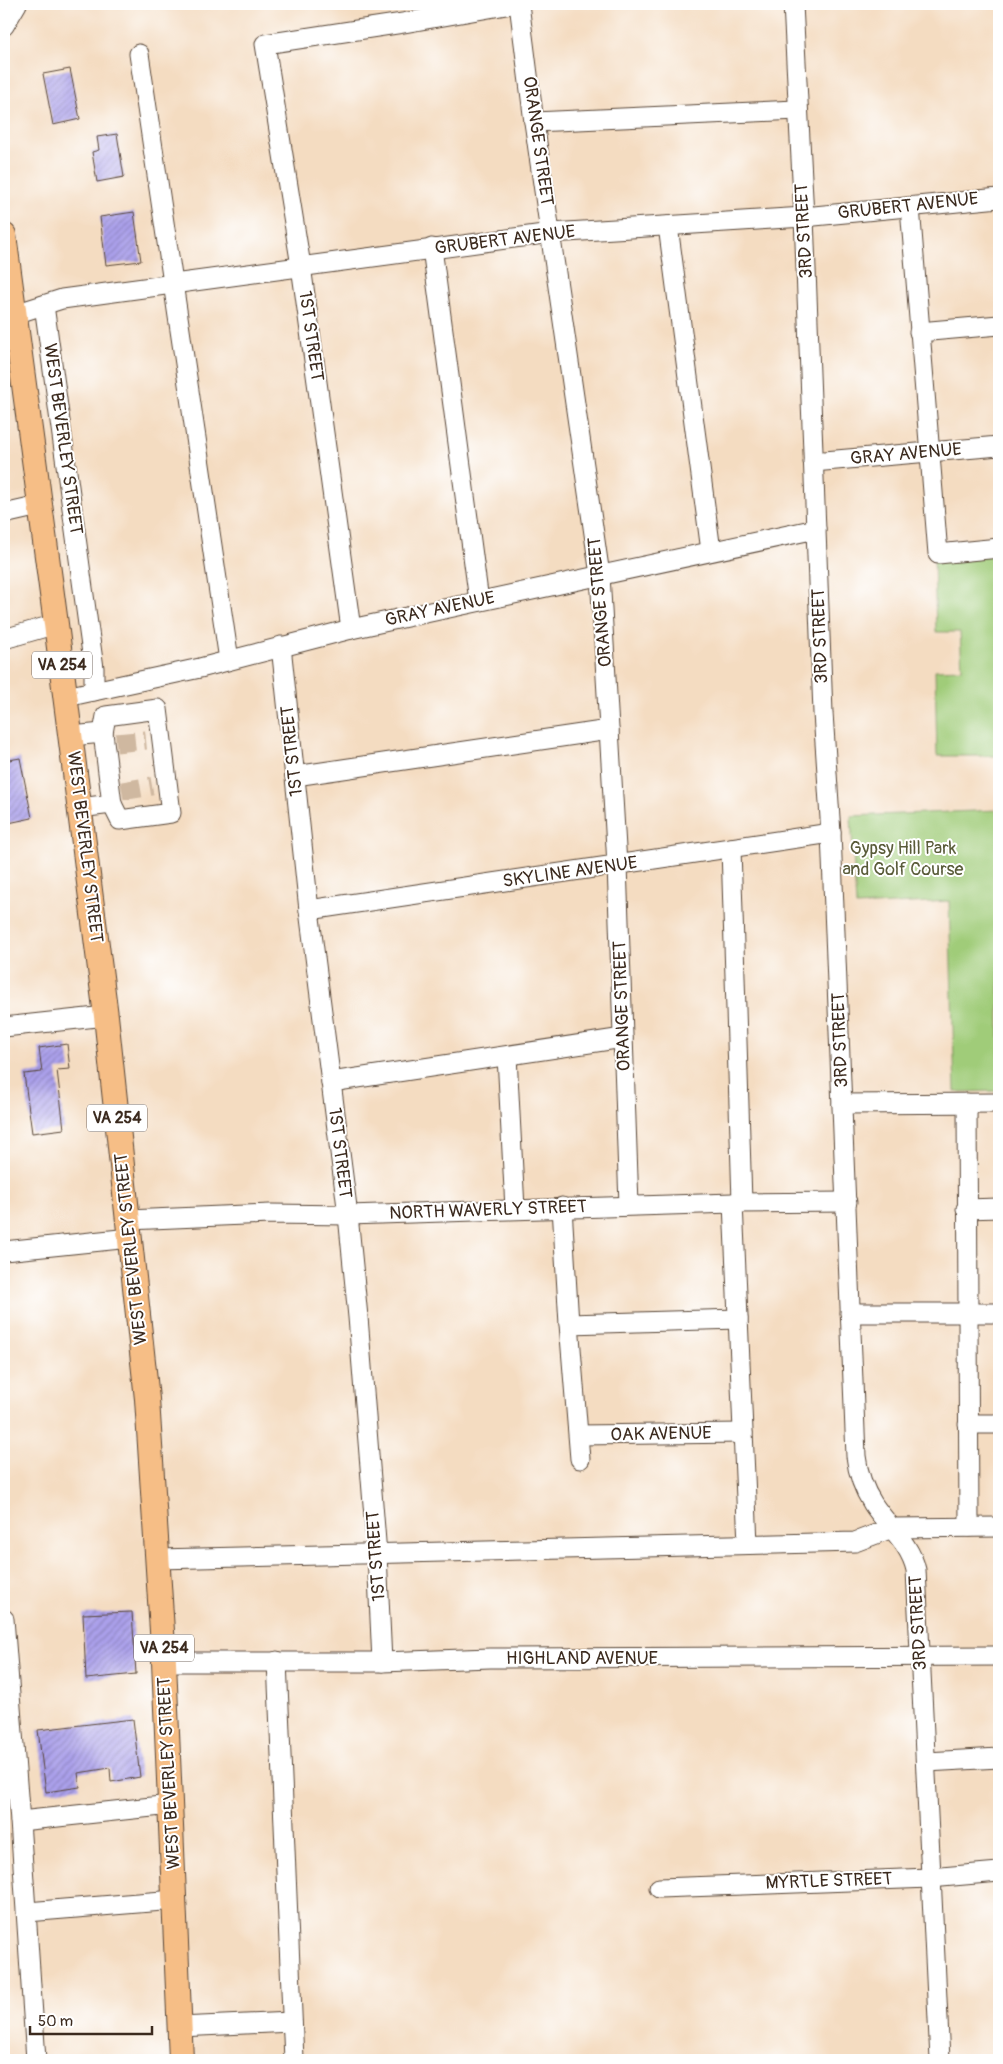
<svg xmlns="http://www.w3.org/2000/svg" width="1003" height="2064" font-family="Pangolin,sans-serif">
<style>
.green{fill:#a0cc79;stroke:#6e7b4c}
.building{fill:url(#building-hatch)}
.lines{fill:none;stroke-linecap:round;stroke-linejoin:round}
.minor-tunnel{stroke:#cfb8a0;stroke-width:19;stroke-dasharray:19 9;stroke-linecap:butt}
.minor-casing{stroke:#574536;stroke-width:21}
.major-casing{stroke:#574536;stroke-width:26}
.minor{stroke:#fff;stroke-width:19}
.major{stroke:#f6be86;stroke-width:24}
.labels{text-anchor:middle;dominant-baseline:central;stroke-width:4;stroke-linejoin:round;paint-order:stroke}
.shield{fill:#fff;stroke:#766a62;stroke-width:1}
.shield-label{font-size:16px;font-weight:bold;fill:#3b2a1e}
.street-label{font-size:18px;fill:#3b2a1e;stroke:#fff}
.park-label{font-size:18px;fill:#595b39;stroke:#fff}
</style>
<defs>
<pattern id="building-hatch" width="6" height="6" patternUnits="userSpaceOnUse" patternTransform="scale(1.25)"><rect width="6" height="6" fill="#aba0eb"/><path d="M-1 1l2-2M0 6l6-6M5 7l2-2" fill="none" stroke="#8c83be"/></pattern>
</defs>
<rect width="100%" height="100%" fill="#fff"/>
<filter id="ink" filterUnits="userSpaceOnUse"><feTurbulence type="fractalNoise" baseFrequency=".02" numOctaves="2"/><feDisplacementMap in="SourceGraphic" scale="10" xChannelSelector="R" yChannelSelector="G"/><feConvolveMatrix kernelMatrix="1 2 1 2 8 2 1 2 1" color-interpolation-filters="sRGB"/></filter>
<filter id="wash" filterUnits="userSpaceOnUse"><feTurbulence type="fractalNoise" baseFrequency=".0096" numOctaves="4" result="noise"/><feDisplacementMap in="SourceGraphic" scale="20" xChannelSelector="R" yChannelSelector="G"/><feGaussianBlur stdDeviation="1.12" result="paint"/><feColorMatrix in="noise" values="0 0 0 0 0 0 0 0 0 0 0 0 0 0 0 0 0 1.4 0 .05"/><feComposite in="paint" operator="in"/></filter>
<g filter="url(#wash)">
<rect width="100%" height="100%" fill="#f4dcc1"/>
<g class="green">
<path d="M999,552V756H937L935,670L962,669L960,632H936L934,558Z"/>
<path d="M999,810V1091L955,1092L949,901L856,906L851,816Z"/>
</g>
<g id="blocks">
<g class="building">
<path d="M70,69L80,119L53,125L43,74Z"/>
<path d="M117,134L124,177L97,182L92,152L99,150L97,137Z"/>
<path d="M134,212L141,261L106,265L100,217Z"/>
<path d="M20,758L32,818L4,824V761Z"/>
<path d="M67,1044L70,1069L57,1070L64,1129L32,1133L24,1074L42,1072L39,1048Z"/>
<path d="M132,1612L136,1674L86,1679L83,1614Z"/>
<path d="M133,1719L140,1777L111,1782L110,1768L78,1773L80,1787L46,1792L38,1730Z"/>
</g>
</g>
</g>
<g filter="url(#ink)">
<use href="#blocks" fill-opacity="0" stroke="#574536" stroke-width="1"/>
<g class="lines">
<g class="minor-tunnel">
<path d="M116,743L146,740"/>
<path d="M122,791L152,786"/>
</g>
<defs>
<g id="minor">
<path d="M519,4L534,122L600,575L617,865L629,1205"/>
<path d="M793,4L804,217L823,713L831,833L856,1456C858,1474 864,1490 873,1504C888,1527 910,1543 916,1570L940,2060"/>
<path d="M4,26L17,4"/>
<path d="M139,54L229,660"/>
<path d="M534,122L797,110"/>
<path d="M910,207L938,554L999,548"/>
<path d="M668,226L711,551"/>
<path d="M432,248L479,601"/>
<path d="M44,305L94,668V691"/>
<path d="M15,314L62,299L551,233L804,217L999,198"/>
<path d="M919,332L999,325"/>
<path d="M813,462L999,446"/>
<path d="M4,514L39,506"/>
<path d="M351,629L301,266L265,44L403,23L512,4"/>
<path d="M4,639L56,624"/>
<path d="M281,646L309,910L348,1215L358,1317L377,1554L382,1662"/>
<path d="M66,697L200,668L351,629L816,529"/>
<path d="M103,733L106,716L158,709L171,813L120,820L112,804"/>
<path d="M71,736L103,733L112,804L79,808"/>
<path d="M295,776L609,730"/>
<path d="M731,848L742,1202"/>
<path d="M309,910L831,833"/>
<path d="M4,1027L106,1016"/>
<path d="M507,1056L515,1209"/>
<path d="M331,1082L623,1038"/>
<path d="M967,1103L969,1527"/>
<path d="M842,1104L999,1103"/>
<path d="M733,1203L748,1544"/>
<path d="M562,1207L569,1324L580,1459"/>
<path d="M966,1209L999,1208"/>
<path d="M128,1220L270,1214L348,1215L733,1203L847,1202"/>
<path d="M4,1251L130,1238"/>
<path d="M850,1313H999"/>
<path d="M569,1324L738,1319"/>
<path d="M968,1424H999"/>
<path d="M579,1435L743,1433"/>
<path d="M158,1559L855,1542L892,1528L999,1527"/>
<path d="M4,1619L20,1821L36,2060"/>
<path d="M277,1661L294,2060"/>
<path d="M164,1662H382L490,1658L999,1656"/>
<path d="M926,1762L999,1758"/>
<path d="M20,1821L171,1805"/>
<path d="M659,1888L930,1878L999,1872"/>
<path d="M27,1912L175,1900"/>
<path d="M179,2027L292,2022"/>
</g>
<path id="major" d="M4,235L56,624L106,1016L147,1399L164,1662L181,2060"/>
</defs>
<use href="#minor" class="minor-casing"/>
<use href="#major" class="major-casing"/>
<use href="#minor" class="minor"/>
<use href="#major" class="major"/>
</g>
</g>
<g class="labels">
<g class="shield">
<rect x="32" y="651.5" width="60" height="27" rx="4"/>
<rect x="87" y="1104.5" width="60" height="27" rx="4"/>
<rect x="134" y="1634.5" width="60" height="27" rx="4"/>
</g>
<g class="shield-label">
<text x="62" y="665">VA 254</text>
<text x="117" y="1118">VA 254</text>
<text x="164" y="1648">VA 254</text>
</g>
<g class="street-label">
<text transform="translate(538 141) rotate(82)">ORANGE STREET</text>
<text transform="translate(908 206) rotate(-6)">GRUBERT AVENUE</text>
<text transform="translate(804 231) rotate(-93)">3RD STREET</text>
<text transform="translate(505 240) rotate(-7)">GRUBERT AVENUE</text>
<text transform="translate(311 336) rotate(82)">1ST STREET</text>
<text transform="translate(63 439) rotate(82)">WEST BEVERLEY STREET</text>
<text transform="translate(906 454) rotate(-5)">GRAY AVENUE</text>
<text transform="translate(600 602) rotate(-95)">ORANGE STREET</text>
<text transform="translate(440 609) rotate(-12)">GRAY AVENUE</text>
<text transform="translate(820 636) rotate(-92)">3RD STREET</text>
<text transform="translate(292 751) rotate(-96)">1ST STREET</text>
<text transform="translate(85 847) rotate(83)">WEST BEVERLEY STREET</text>
<text transform="translate(570 872) rotate(-8)">SKYLINE AVENUE</text>
<text transform="translate(622 1006) rotate(-92)">ORANGE STREET</text>
<text transform="translate(840 1040) rotate(-92)">3RD STREET</text>
<text transform="translate(340 1153) rotate(83)">1ST STREET</text>
<text transform="translate(488 1210) rotate(-2)">NORTH WAVERLY STREET</text>
<text transform="translate(131 1249) rotate(-96)">WEST BEVERLEY STREET</text>
<text transform="translate(661 1434) rotate(-1)">OAK AVENUE</text>
<text transform="translate(376 1556) rotate(-94)">1ST STREET</text>
<text transform="translate(918 1623) rotate(-93)">3RD STREET</text>
<text x="582" y="1658">HIGHLAND AVENUE</text>
<text transform="translate(169 1773) rotate(-93)">WEST BEVERLEY STREET</text>
<text transform="translate(829 1881) rotate(-2)">MYRTLE STREET</text>
</g>
<g class="park-label">
<text x="903" y="848">Gypsy Hill Park<tspan x="903" dy="21">and Golf Course</tspan></text>
</g>
</g>
<rect width="1003" height="2064" fill="none" stroke="#fff" stroke-width="20"/>
<path d="M30 2026v8h122v-8" fill="none" stroke="#3b2a1e" stroke-width="2.5"/>
<text x="38" y="2026" font-size="15" fill="#3b2a1e" stroke="#ffffff" stroke-width="4" paint-order="stroke">50 m</text>
</svg>
